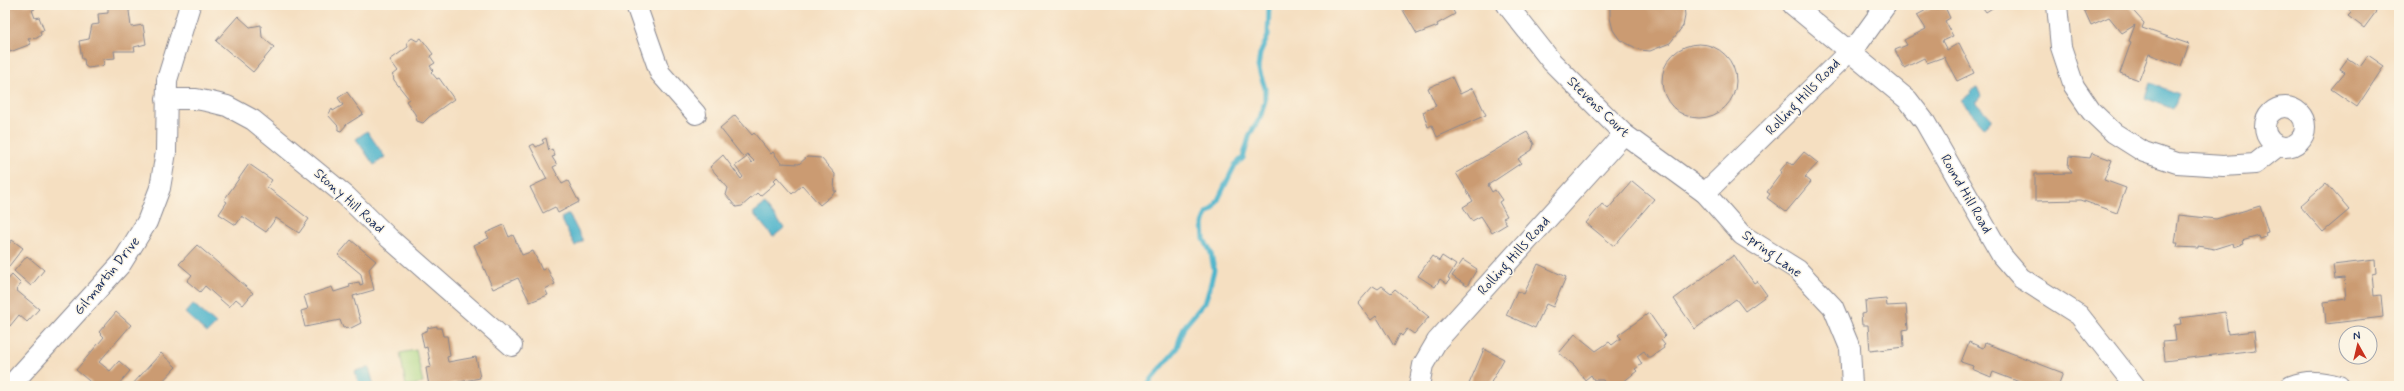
<svg xmlns="http://www.w3.org/2000/svg" width="2404" height="391" font-family="Mynerve,sans-serif">
<style>
.green{fill:#a9d682;stroke:#628270}
.water{fill:#4cb3cb;stroke:#347194}
.lines{fill:none;stroke-linecap:round;stroke-linejoin:round}
.stream{stroke:#4cb3cb;stroke-width:5}
.building{fill:#cb9b72}
.minor-casing{stroke:#888790;stroke-width:22}
.minor{stroke:#fff;stroke-width:20}
.labels{text-anchor:middle;dominant-baseline:central;stroke-width:3;stroke-linejoin:round;paint-order:stroke}
.street-label{font-size:14px;fill:#1b2f5e;stroke:#fcf5e5}
</style>
<rect width="100%" height="100%" fill="#fcf5e5"/>
<filter id="ink" filterUnits="userSpaceOnUse"><feTurbulence type="fractalNoise" baseFrequency=".025" numOctaves="2"/><feDisplacementMap in="SourceGraphic" scale="8" xChannelSelector="R" yChannelSelector="G"/><feConvolveMatrix kernelMatrix="1 2 1 2 8 2 1 2 1" color-interpolation-filters="sRGB"/></filter>
<filter id="wash" filterUnits="userSpaceOnUse"><feTurbulence type="fractalNoise" baseFrequency=".012" numOctaves="4" result="noise"/><feDisplacementMap in="SourceGraphic" scale="16" xChannelSelector="R" yChannelSelector="G"/><feGaussianBlur stdDeviation="0.9" result="paint"/><feColorMatrix in="noise" values="0 0 0 0 0 0 0 0 0 0 0 0 0 0 0 0 0 1.4 0 .05"/><feComposite in="paint" operator="in"/></filter>
<g filter="url(#wash)">
<rect width="100%" height="100%" fill="#f5dfc1"/>
<path class="green" d="M416,350L423,383L406,386L400,353Z"/>
<g class="water">
<path d="M2150,83L2179,94L2173,109L2145,98Z"/>
<path d="M1977,87L1981,96L1976,102L1992,119L1984,127L1961,101L1971,93L1970,91Z"/>
<path d="M367,131L385,157L374,165L356,139Z"/>
<path d="M765,204L784,228L773,237L753,213Z"/>
<path d="M569,214L583,241L575,246L561,218Z"/>
<path d="M193,304L216,324L207,333L185,313Z"/>
<path d="M369,367L374,386H359L355,371Z"/>
</g>
<g class="lines">
<path class="stream" d="M1146,386L1176,350L1184,327L1205,302L1209,290L1214,270L1211,253L1204,239L1203,224L1207,214L1214,208L1235,165L1243,158L1250,134L1260,118L1265,101V88L1258,67L1260,54L1268,36L1269,5"/>
</g>
<g id="blocks">
<g class="building">
<path d="M33,5L35,9L32,10L35,18L39,17L44,30L40,31L41,35L37,38L28,39L31,44L10,52L8,46L5,47V6Z"/>
<path d="M108,5H133L129,11L131,27L143,25L146,44L134,47L135,51H114L115,58L103,59L104,64L102,66L88,68L85,66L84,59H82L79,41L89,39L92,25L99,24L98,14L108,13Z"/>
<path d="M1400,5H1450L1455,14L1437,24L1438,26L1417,34Z"/>
<path d="M1610,5H1684L1685,16L1683,26L1670,43L1650,51L1640,50L1620,40L1613,30L1610,18Z"/>
<path d="M1936,5H1944L1950,18L1945,21L1953,36L1942,41L1947,50L1959,43L1974,73L1957,81L1944,57L1927,63L1924,58L1904,68L1895,50L1907,45L1904,40L1926,29L1917,15Z"/>
<path d="M1981,5H1997L1986,12Z"/>
<path d="M2082,5H2128L2144,23L2142,28L2189,44L2181,66L2149,54L2139,80L2120,73L2131,42L2129,41L2135,25L2122,33L2109,17L2091,25Z"/>
<path d="M2350,5H2381L2364,28L2348,16L2352,12L2347,8Z"/>
<path d="M238,16L250,27L261,25L262,37L274,47L253,72L216,41Z"/>
<path d="M412,38L417,41L421,38L433,54L430,56L435,63L430,66L433,70L431,72L437,79L439,78L454,99L429,117L423,123L417,121L415,114L406,101L409,99L394,80L393,75L398,71L390,60L408,47L407,42Z"/>
<circle cx="1699" cy="81" r="37"/>
<path d="M2368,55L2384,66L2357,107L2331,89L2345,72L2340,69L2348,58L2360,66Z"/>
<path d="M1452,77L1460,94L1473,88L1486,115L1437,137L1432,125L1428,127L1423,112L1436,106L1428,88Z"/>
<path d="M347,92L363,114L347,124L341,131L338,130V126L328,115L332,109L333,111L343,105L338,98Z"/>
<path d="M735,115L752,135L754,133L771,154L773,152L781,163L799,164L807,157L821,158L835,174L834,191H837L820,205L802,185L792,194L777,177L773,181L775,183L760,196L757,193L742,206L736,207L726,195L728,188L710,167L723,155L741,179L743,177L735,166L747,157L752,163L754,161L747,154L743,157L720,128Z"/>
<path d="M1527,132L1534,144L1532,150L1518,159L1521,163L1488,185L1492,192L1495,190L1502,200L1499,202L1507,216L1503,218L1507,224L1492,233L1481,216L1472,221L1463,207L1473,201L1456,173Z"/>
<path d="M546,138L549,151L552,149L555,156L552,157L557,165L553,167L562,184L568,181L579,202L558,213L555,207L543,213L530,187L547,179L530,146L534,144L536,147L544,143L542,140Z"/>
<path d="M1804,152L1818,163L1805,177L1811,182L1786,212L1767,198L1770,194L1767,192L1782,172L1780,171L1788,161L1793,165Z"/>
<path d="M2092,153L2112,160L2104,180L2126,188L2117,213L2081,200L2035,201V174L2072,173L2068,167L2069,156L2090,158Z"/>
<path d="M249,164L272,180L267,187L309,219L299,233L276,218L266,232L242,216L236,225L219,214L227,202L224,200Z"/>
<path d="M1632,181L1654,199L1614,246L1586,223L1602,204L1608,209Z"/>
<path d="M2326,183L2349,210L2323,232L2300,206Z"/>
<path d="M2260,206L2268,232L2265,233L2266,237L2260,239L2259,236L2242,241L2243,244L2234,247L2233,243L2214,249L2198,246V248L2177,247L2178,243H2175L2179,215L2216,219Z"/>
<path d="M504,225L509,237L513,235L522,255L533,251L542,270L547,268L555,284L545,289L548,295L530,302L518,278L493,289L474,245L489,238L486,233Z"/>
<path d="M12,240L23,248L6,270L5,246L7,247Z"/>
<path d="M351,240L376,261L369,269L374,290L353,296L361,323L349,329L348,327L343,328L340,320L305,327L301,311L308,309L304,296L332,287L334,292L350,287L349,284L359,282L360,285L363,284L361,274L338,255Z"/>
<path d="M197,245L253,293L243,305L236,299L229,307L205,286L200,292L187,281L192,275L179,264Z"/>
<path d="M1734,255L1754,283L1757,281L1767,295L1745,311L1736,299L1695,329L1674,299Z"/>
<path d="M27,256L44,270L31,286L14,271Z"/>
<path d="M1432,256L1439,261L1442,256L1456,265L1448,278L1450,279L1447,284L1440,279L1435,287L1418,276Z"/>
<path d="M1463,260L1477,269L1467,286L1452,276Z"/>
<path d="M2375,260L2376,273L2372,274L2374,296L2381,295L2383,317L2326,324L2324,302L2346,299L2344,278L2335,279L2333,265Z"/>
<path d="M1538,264L1566,277L1553,307L1546,304L1535,328L1506,315L1517,291L1524,294Z"/>
<path d="M12,275L21,284L16,290L39,309L27,322L19,315L10,326L5,321V283Z"/>
<path d="M1373,286L1378,289L1382,286L1391,293L1395,289L1429,317L1414,334L1407,329L1402,336L1400,334L1394,346L1376,316L1371,320L1358,303Z"/>
<path d="M1886,299L1887,306L1906,305L1908,329L1903,330L1904,347L1870,351L1868,325H1862L1861,314L1866,313L1865,301Z"/>
<path d="M116,312L131,325L99,362L110,371L119,361L130,371L117,386H95L76,370L104,337L99,332Z"/>
<path d="M2225,312L2228,334L2254,331L2256,350L2164,361L2162,342L2176,341L2174,325L2181,324L2180,318Z"/>
<path d="M1649,313L1665,336L1661,340L1665,345L1663,346L1664,348L1651,357H1648L1644,351L1637,356L1642,364L1635,369L1637,371L1618,386H1607L1603,380H1594L1591,375L1585,380L1575,366L1559,353L1575,334L1596,351L1609,342L1612,345L1621,338L1618,335Z"/>
<path d="M437,326V328H441L443,336H447L450,356L447,357L448,362L476,357L480,378L449,384L450,386H429L426,368L431,367L427,347L424,348L421,333L428,330L427,328Z"/>
<path d="M1969,342L1983,348L1985,343L2063,373L2058,386H2030L1993,372L1991,377L1972,369L1973,366L1961,362Z"/>
<path d="M1484,349L1504,359L1489,386H1472L1469,384Z"/>
<path d="M161,353L176,367L158,386L154,384L152,386H131Z"/>
</g>
</g>
</g>
<g filter="url(#ink)">
<use href="#blocks" fill-opacity="0" stroke="#888790" stroke-width="1"/>
<g class="lines">
<defs>
<g id="minor">
<path d="M636,5L660,73L696,114"/>
<path d="M1507,5L1552,62L1624,134L1705,193L1742,235L1798,270L1833,307L1850,348L1852,386"/>
<path d="M1793,5L1908,100L1925,122L2002,256L2021,278L2079,315L2135,386"/>
<path d="M2057,5L2061,47L2074,86L2091,111L2114,133L2144,152L2177,163L2223,166L2255,164L2278,146"/>
<path d="M166,99H196L211,102L227,106L253,120L346,196L389,238L512,346"/>
<circle cx="2285" cy="127" r="20"/>
<path d="M1705,193L1860,41L1886,5"/>
<path d="M10,386L121,264L147,222L160,188L166,152L167,80L190,5"/>
<path d="M1419,386L1423,365L1437,341L1624,134"/>
<path d="M2291,386C2307,380 2321,381 2339,386"/>
</g>
</defs>
<use href="#minor" class="minor-casing"/>
<use href="#minor" class="minor"/>
</g>
</g>
<g class="labels">
<g class="street-label">
<text transform="translate(1803 97) rotate(-46)">Rolling Hills Road</text>
<text transform="translate(1598 107) rotate(44)">Stevens Court</text>
<text transform="translate(1966 194) rotate(60)">Round Hill Road</text>
<text transform="translate(349 201) rotate(42)">Stony Hill Road</text>
<text transform="translate(1772 254) rotate(36)">Spring Lane</text>
<text transform="translate(1514 256) rotate(-48)">Rolling Hills Road</text>
<text transform="translate(107 276) rotate(-51)">Gilmartin Drive</text>
</g>
</g>
<rect width="2404" height="391" fill="none" stroke="#fcf5e5" stroke-width="20"/>
<g transform="translate(2358 345) rotate(352)"><circle r="19" fill="#fcf5e5" stroke="#a2a6af"/>
<path d="M0-3L7 15L0 10L-7 15Z" fill="#c8321e"/>
<text y="-6" font-size="11" font-weight="bold" text-anchor="middle" fill="#1b2f5e">N</text>
</g>
</svg>
